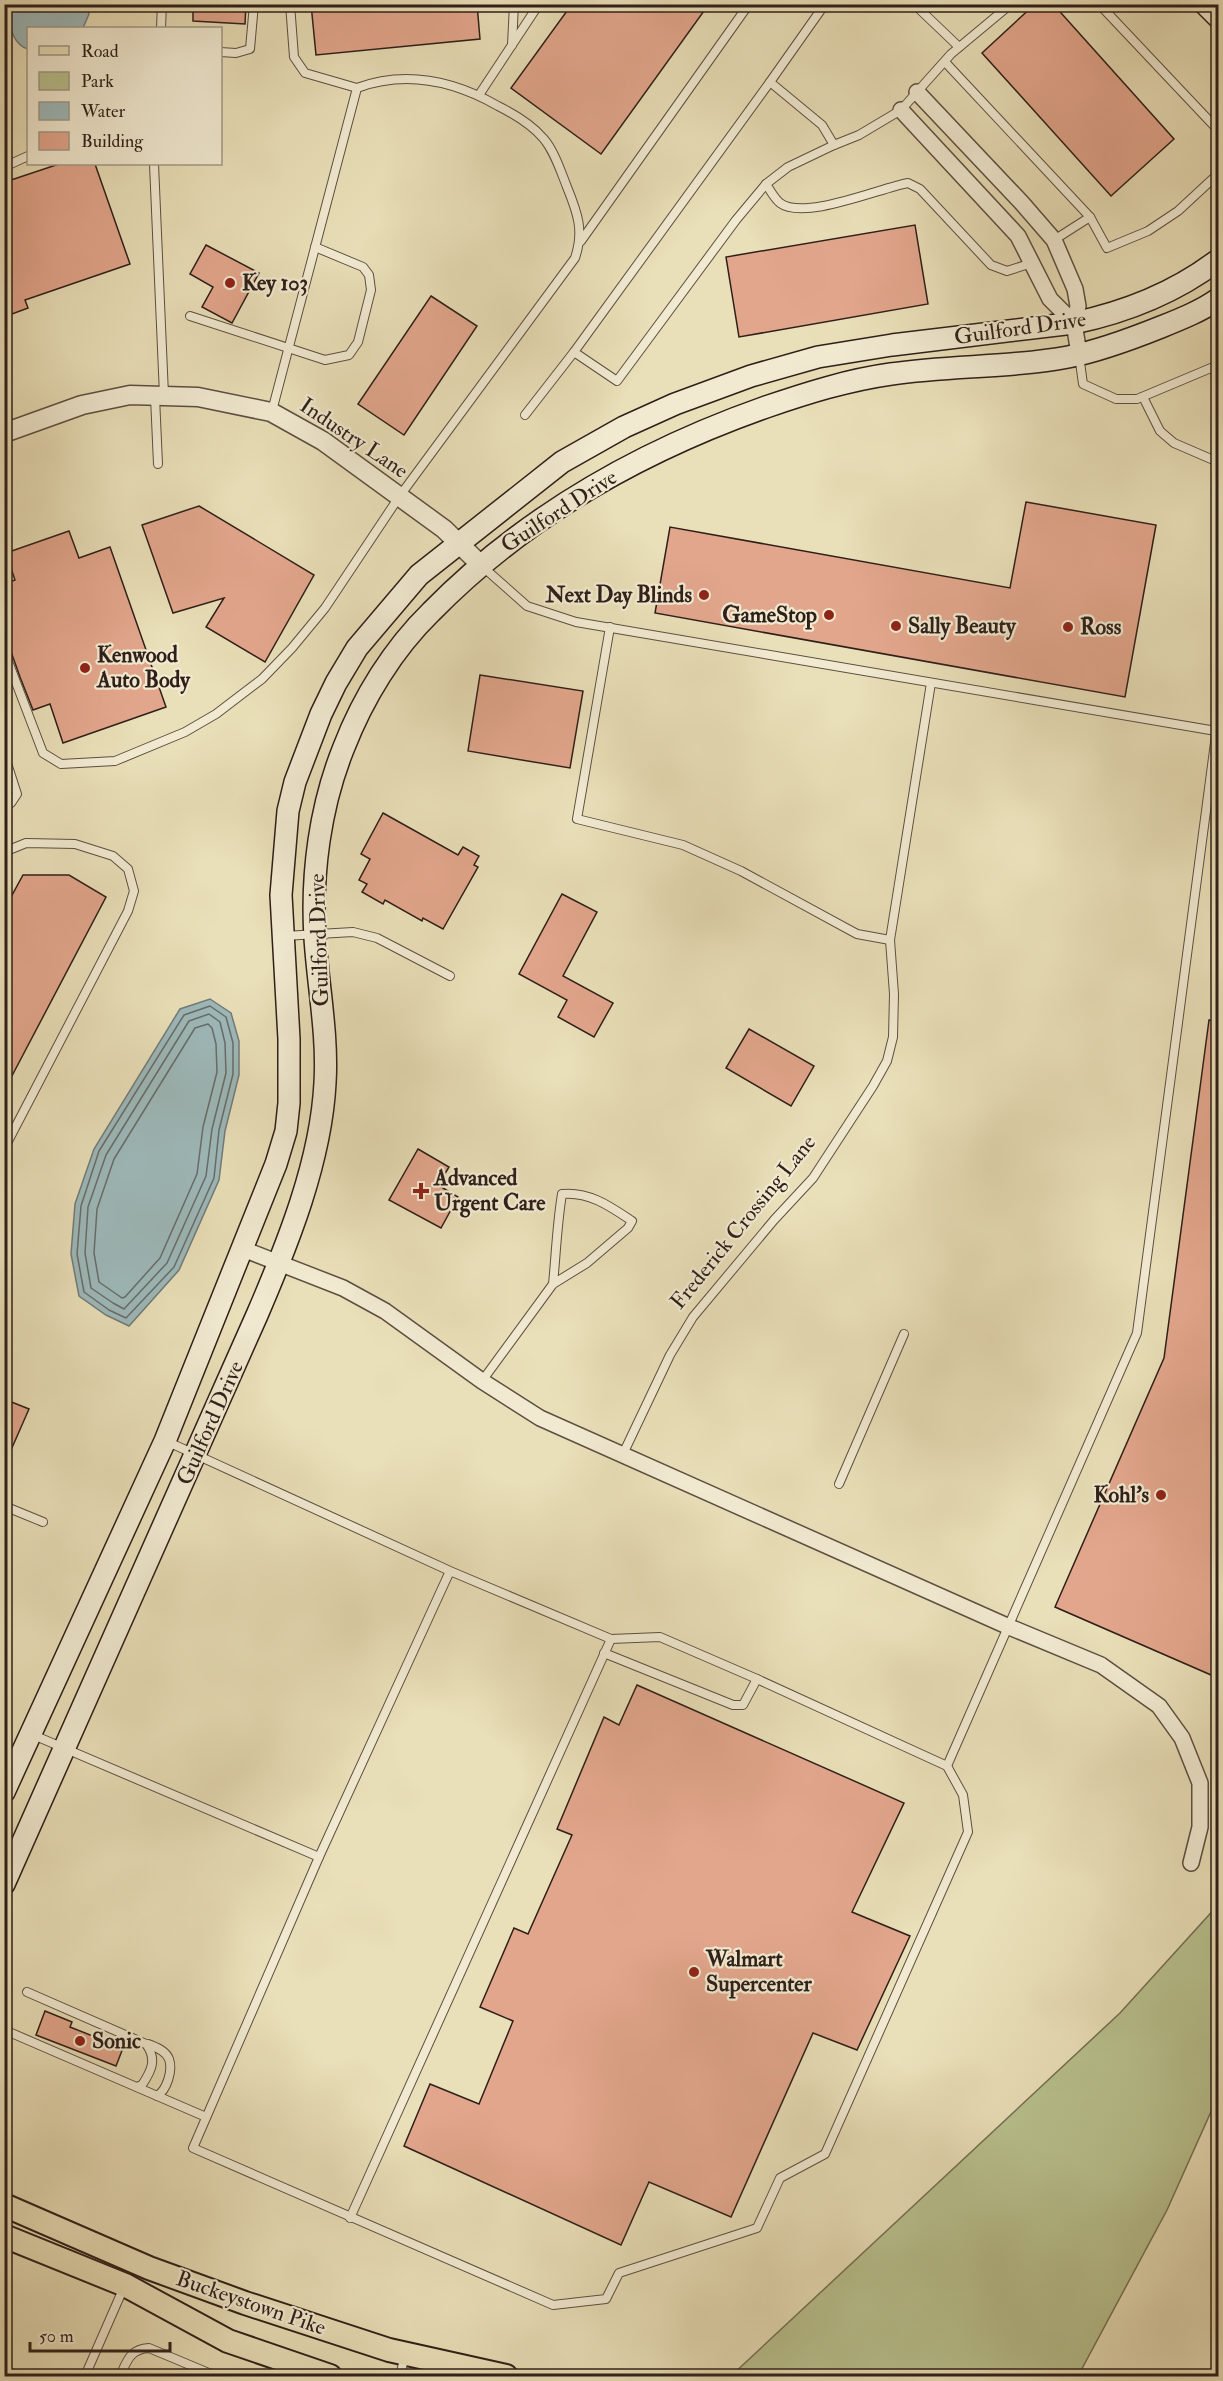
<svg xmlns="http://www.w3.org/2000/svg" width="1223" height="2381" font-family="'IM FELL Double Pica',serif">
<style>
.green{fill:#b8c18e;stroke:#737054;stroke-width:1.5}
.water{fill:#9db9ba;stroke:#717b7a;stroke-width:1.5}
.lines{fill:none;stroke-linecap:round;stroke-linejoin:round}
.shore{stroke:#666c6a;stroke-width:1.5}
.building{fill:#e2a68c;stroke:#2e1f19;stroke-width:1.5}
.service-casing{stroke:#5d4f41;stroke-width:10}
.minor-casing{stroke:#5d4f41;stroke-width:18}
.tertiary-casing{stroke:#5d4f41;stroke-width:21}
.secondary-casing{stroke:#2e1f19;stroke-width:24}
.primary-casing{stroke:#2e1f19;stroke-width:26}
.service{stroke:#f1ead1;stroke-width:8}
.minor{stroke:#f1ead1;stroke-width:15}
.tertiary{stroke:#f1ead1;stroke-width:18}
.secondary{stroke:#f1ead1;stroke-width:21}
.primary{stroke:#e9dfb8;stroke-width:22}
.poi-dot{fill:#8f2418;stroke:#f1ead1;stroke-width:2}
.labels{text-anchor:middle;dominant-baseline:central;stroke-width:4.5;stroke-linejoin:round;paint-order:stroke}
.poi-label{font-size:22px;font-weight:bold;fill:#2e1f19;stroke:#f1ead1;text-anchor:start}
.street-label{font-size:22px;fill:#2e1f19;stroke:#f1ead1}
</style>
<rect width="100%" height="100%" fill="#e9dfb8"/>
<filter id="stains"><feTurbulence type="fractalNoise" baseFrequency=".00333" numOctaves="4"/><feColorMatrix values="0 0 0 0 .2 0 0 0 0 .09 0 0 0 0 .02 0 0 0 .5 -.17"/></filter>
<radialGradient id="worn" r=".72"><stop offset=".6" stop-color="#630" stop-opacity="0"/><stop offset="1" stop-color="#630" stop-opacity=".3"/></radialGradient>
<path class="green" d="M1218,1905V2096L1167,2210L1078,2376H731L1120,2013Z"/>
<g class="water">
<path d="M5,5H87L89,14L83,28H28V49C11,45 9,20 5,5Z"/>
<path d="M210,999L231,1013L239,1041V1075L225,1131L219,1180L179,1270L129,1326L106,1315L79,1296L71,1254L75,1204L94,1149L180,1009Z"/>
</g>
<g class="lines">
<g class="shore">
<path d="M210,1006L226,1017L233,1043V1074L219,1130L214,1178L174,1267L126,1318L109,1310L84,1292L77,1254L81,1206L99,1151L184,1015Z"/>
<path d="M209,1014L220,1022L225,1043L226,1073L212,1129L206,1176L167,1263L124,1309L113,1303L91,1288L85,1253L88,1207L106,1155L189,1021Z"/>
<path d="M208,1024L212,1028L216,1044L217,1072L203,1127L197,1174L160,1258L125,1297L122,1298L99,1282L94,1253L97,1209L114,1159L195,1028Z"/>
</g>
</g>
<g class="building">
<path d="M193,4H246L245,24L193,21Z"/>
<path d="M311,4H477L480,39L316,55Z"/>
<path d="M572,4H709L601,154L511,88Z"/>
<path d="M1035,4H1053L1174,139L1111,196L982,53Z"/>
<path d="M59,164H95L130,264L25,300L28,308L4,317V188L10,187L8,181Z"/>
<path d="M915,225L928,304L739,337L726,257Z"/>
<path d="M206,245L259,273L232,323L202,307L213,287L190,274Z"/>
<path d="M431,296L477,326L404,435L358,404Z"/>
<path d="M1026,502L1156,525L1125,697L655,613L670,527L1010,588Z"/>
<path d="M199,506L314,575L265,662L206,627L224,598L173,613L142,525Z"/>
<path d="M69,531L79,558L110,547L166,707L63,743L50,704L33,710L20,677L4,632V584L15,580L6,553Z"/>
<path d="M480,675L583,691L570,768L468,751Z"/>
<path d="M383,813L458,855L463,847L479,856L474,865L478,867L443,929L423,918L422,921L385,900L383,904L362,892L367,884L359,880L370,859L361,854Z"/>
<path d="M23,875H69L106,897L4,1091V910Z"/>
<path d="M562,894L597,912L563,976L613,1003L594,1037L558,1017L567,1000L519,974Z"/>
<path d="M1209,1020L1218,1021V1678L1055,1607L1164,1358Z"/>
<path d="M749,1029L814,1066L791,1106L726,1068Z"/>
<path d="M418,1149L449,1167L438,1185L458,1197L441,1228L389,1200Z"/>
<path d="M4,1399L29,1409L4,1466Z"/>
<path d="M637,1685L904,1803L852,1912L910,1936L857,2050L813,2033L731,2217L649,2182L621,2245L404,2146L430,2084L479,2104L513,2021L480,2007L514,1928L528,1934L572,1835L557,1829L604,1717L619,1725Z"/>
<path d="M45,2011L72,2022L70,2027L123,2048L116,2066L36,2035Z"/>
</g>
<g class="lines">
<defs>
<g id="service">
<path d="M290,4L294,57L305,73L357,88"/>
<path d="M914,4L959,47"/>
<path d="M1099,4L1218,130"/>
<path d="M161,28L162,4"/>
<path d="M512,45L514,4"/>
<path d="M220,52L236,53L250,49L254,4"/>
<path d="M945,62L1090,217L1107,248L1148,231L1178,211L1218,174"/>
<path d="M770,82L822,125L834,145L788,167L766,184L736,220L617,381L574,352Z"/>
<path d="M770,82L825,4"/>
<path d="M479,95L539,4"/>
<path d="M834,145L859,135L901,110L951,54L1011,4"/>
<path d="M154,164L164,395"/>
<path d="M4,167L28,156"/>
<path d="M766,184C770,190 774,198 780,203C804,221 880,188 908,183L920,189L991,265L1007,271L1032,263"/>
<path d="M1054,240L1090,217"/>
<path d="M581,241L749,4"/>
<path d="M190,316L325,360L349,355L358,342L371,290L369,275L363,267L315,247"/>
<path d="M1079,355L1083,384L1116,399H1137L1218,365"/>
<path d="M1212,368L1218,376"/>
<path d="M155,397L158,464"/>
<path d="M1143,397L1160,431L1174,443L1218,462"/>
<path d="M525,415L574,352"/>
<path d="M483,567L527,606L576,622L1216,731"/>
<path d="M610,627L577,819L683,845L741,871L857,934L890,940"/>
<path d="M4,651L43,753L61,764L115,761L185,732L216,714L262,679L292,648L325,608L399,497L575,258C584,231 578,214 567,187C561,172 554,150 543,138C531,124 514,114 498,106C454,81 406,70 357,88L272,411"/>
<path d="M4,754L17,794L11,803L4,805"/>
<path d="M4,852L26,843L75,844L113,856L128,869L134,891L128,911L4,1149"/>
<path d="M284,936L353,932L377,938L450,976"/>
<path d="M482,1381L553,1284L587,1263L628,1228L632,1221C611,1207 589,1191 562,1194C557,1224 556,1254 553,1284"/>
<path d="M166,1441L450,1571L611,1639L660,1637L757,1679L947,1766L963,1795L968,1832L825,2154L780,2178L757,2228L619,2273L606,2299L553,2305L193,2148L319,1857L450,1571"/>
<path d="M623,1454L670,1355L693,1317L774,1220L813,1178L873,1086L887,1061L893,1037L894,994L890,940L931,683"/>
<path d="M839,1484L904,1334"/>
<path d="M4,1506L43,1522"/>
<path d="M604,1653L733,1705H743L757,1679"/>
<path d="M31,1734L319,1857"/>
<path d="M947,1766L1137,1333L1218,720"/>
<path d="M27,1992L146,2044C157,2059 152,2070 142,2085L137,2087"/>
<path d="M9,2032L206,2117"/>
<path d="M148,2044C156,2047 166,2051 169,2059C173,2070 167,2090 157,2096"/>
<path d="M350,2218L611,1639"/>
<path d="M85,2376L124,2287"/>
<path d="M120,2376C127,2361 130,2349 149,2348L216,2376"/>
<path d="M400,2376L405,2355"/>
</g>
<g id="minor">
<path d="M917,92L1021,202L1054,240L1075,289L1078,306L1074,323L1079,354"/>
<path d="M901,110L1018,236L1050,299L1074,323"/>
<path d="M243,1249L343,1288L385,1311L482,1381L540,1418L1007,1626L1101,1665L1159,1706L1182,1738L1200,1783V1827L1191,1863"/>
</g>
<path id="tertiary" d="M4,433L82,405L130,395L198,397L271,412L323,441L444,529L482,566"/>
<g id="secondary">
<path d="M1205,4L1218,17"/>
<path d="M4,1792L165,1441L276,1164L286,1131L289,1103V1039L281,895L288,811L295,782L321,714L336,683L357,648L419,575L562,462L624,427L675,404L751,376L818,357L892,345L1074,323C1126,312 1176,292 1218,260"/>
<path d="M4,1884L257,1315C288,1243 321,1161 325,1083C328,1035 318,986 315,938C311,874 320,806 344,747C363,698 393,649 431,612C524,517 641,451 766,407C807,393 848,380 891,374C950,365 1010,368 1068,357C1099,351 1131,339 1161,327C1181,319 1201,311 1218,299"/>
</g>
<g id="primary">
<path d="M4,2205L149,2268L245,2303L389,2350L506,2376"/>
<path d="M4,2236L125,2285L228,2341L330,2376"/>
</g>
</defs>
<use href="#service" class="service-casing"/>
<use href="#minor" class="minor-casing"/>
<use href="#tertiary" class="tertiary-casing"/>
<use href="#secondary" class="secondary-casing"/>
<use href="#primary" class="primary-casing"/>
<use href="#service" class="service"/>
<use href="#minor" class="minor"/>
<use href="#tertiary" class="tertiary"/>
<use href="#secondary" class="secondary"/>
<use href="#primary" class="primary"/>
</g>
<g class="poi-dot">
<circle cx="230" cy="283" r="6"/>
<circle cx="704" cy="595" r="6"/>
<circle cx="829" cy="615" r="6"/>
<circle cx="896" cy="626" r="6"/>
<circle cx="1068" cy="627" r="6"/>
<circle cx="85" cy="668" r="6"/>
<path d="M418 1182h6v6h6v6h-6v6h-6v-6h-6v-6h6z"/>
<circle cx="1161" cy="1495" r="6"/>
<circle cx="694" cy="1972" r="6"/>
<circle cx="80" cy="2041" r="6"/>
</g>
<g class="labels">
<g class="poi-label">
<text x="242" y="283">Key 103</text>
<text x="692" y="595" text-anchor="end">Next Day Blinds</text>
<text x="817" y="615" text-anchor="end">GameStop</text>
<text x="908" y="626">Sally Beauty</text>
<text x="1080" y="627">Ross</text>
<text x="97" y="655">Kenwood<tspan x="97" dy="25">Auto Body</tspan></text>
<text x="434" y="1178">Advanced<tspan x="434" dy="25">Urgent Care</tspan></text>
<text x="1149" y="1495" text-anchor="end">Kohl's</text>
<text x="706" y="1959">Walmart<tspan x="706" dy="25">Supercenter</tspan></text>
<text x="92" y="2041">Sonic</text>
</g>
<g class="street-label">
<text transform="translate(1020 328) rotate(-8)">Guilford Drive</text>
<text transform="translate(354 438) rotate(34)">Industry Lane</text>
<text transform="translate(559 511) rotate(-33)">Guilford Drive</text>
<text transform="translate(319 940) rotate(-92)">Guilford Drive</text>
<text transform="translate(743 1222) rotate(-51)">Frederick Crossing Lane</text>
<text transform="translate(210 1423) rotate(-66)">Guilford Drive</text>
<text transform="translate(251 2303) rotate(19)">Buckeystown Pike</text>
</g>
</g>
<rect width="1223" height="2381" fill="none" stroke="#e9dfb8" stroke-width="24"/>
<rect x="6" y="6" width="1211" height="2369" fill="none" stroke="#2e1f19" stroke-width="3"/>
<rect x="12" y="12" width="1199" height="2357" fill="none" stroke="#2e1f19" stroke-width="1.5"/>
<rect x="27" y="27" width="195" height="138" fill="#f1ead1" stroke="#a39987" stroke-width="1.5"/>
<rect x="39" y="46" width="30" height="9" fill="#e9dfb8" stroke="#a39987" stroke-width="1.5"/>
<text x="81" y="57" font-size="18" fill="#2e1f19">Road</text>
<rect x="39" y="72" width="30" height="18" fill="#b8c18e" stroke="#a39987" stroke-width="1.5"/>
<text x="81" y="87" font-size="18" fill="#2e1f19">Park</text>
<rect x="39" y="102" width="30" height="18" fill="#9db9ba" stroke="#a39987" stroke-width="1.5"/>
<text x="81" y="117" font-size="18" fill="#2e1f19">Water</text>
<rect x="39" y="132" width="30" height="18" fill="#e2a68c" stroke="#a39987" stroke-width="1.5"/>
<text x="81" y="147" font-size="18" fill="#2e1f19">Building</text>
<path d="M30 2342v9h140v-9" fill="none" stroke="#2e1f19" stroke-width="3"/>
<text x="39" y="2342" font-size="18" fill="#2e1f19" stroke="#f1ead1" stroke-width="4.5" paint-order="stroke">50 m</text>
<rect width="100%" height="100%" filter="url(#stains)"/>
<rect width="100%" height="100%" fill="url(#worn)"/>
</svg>
